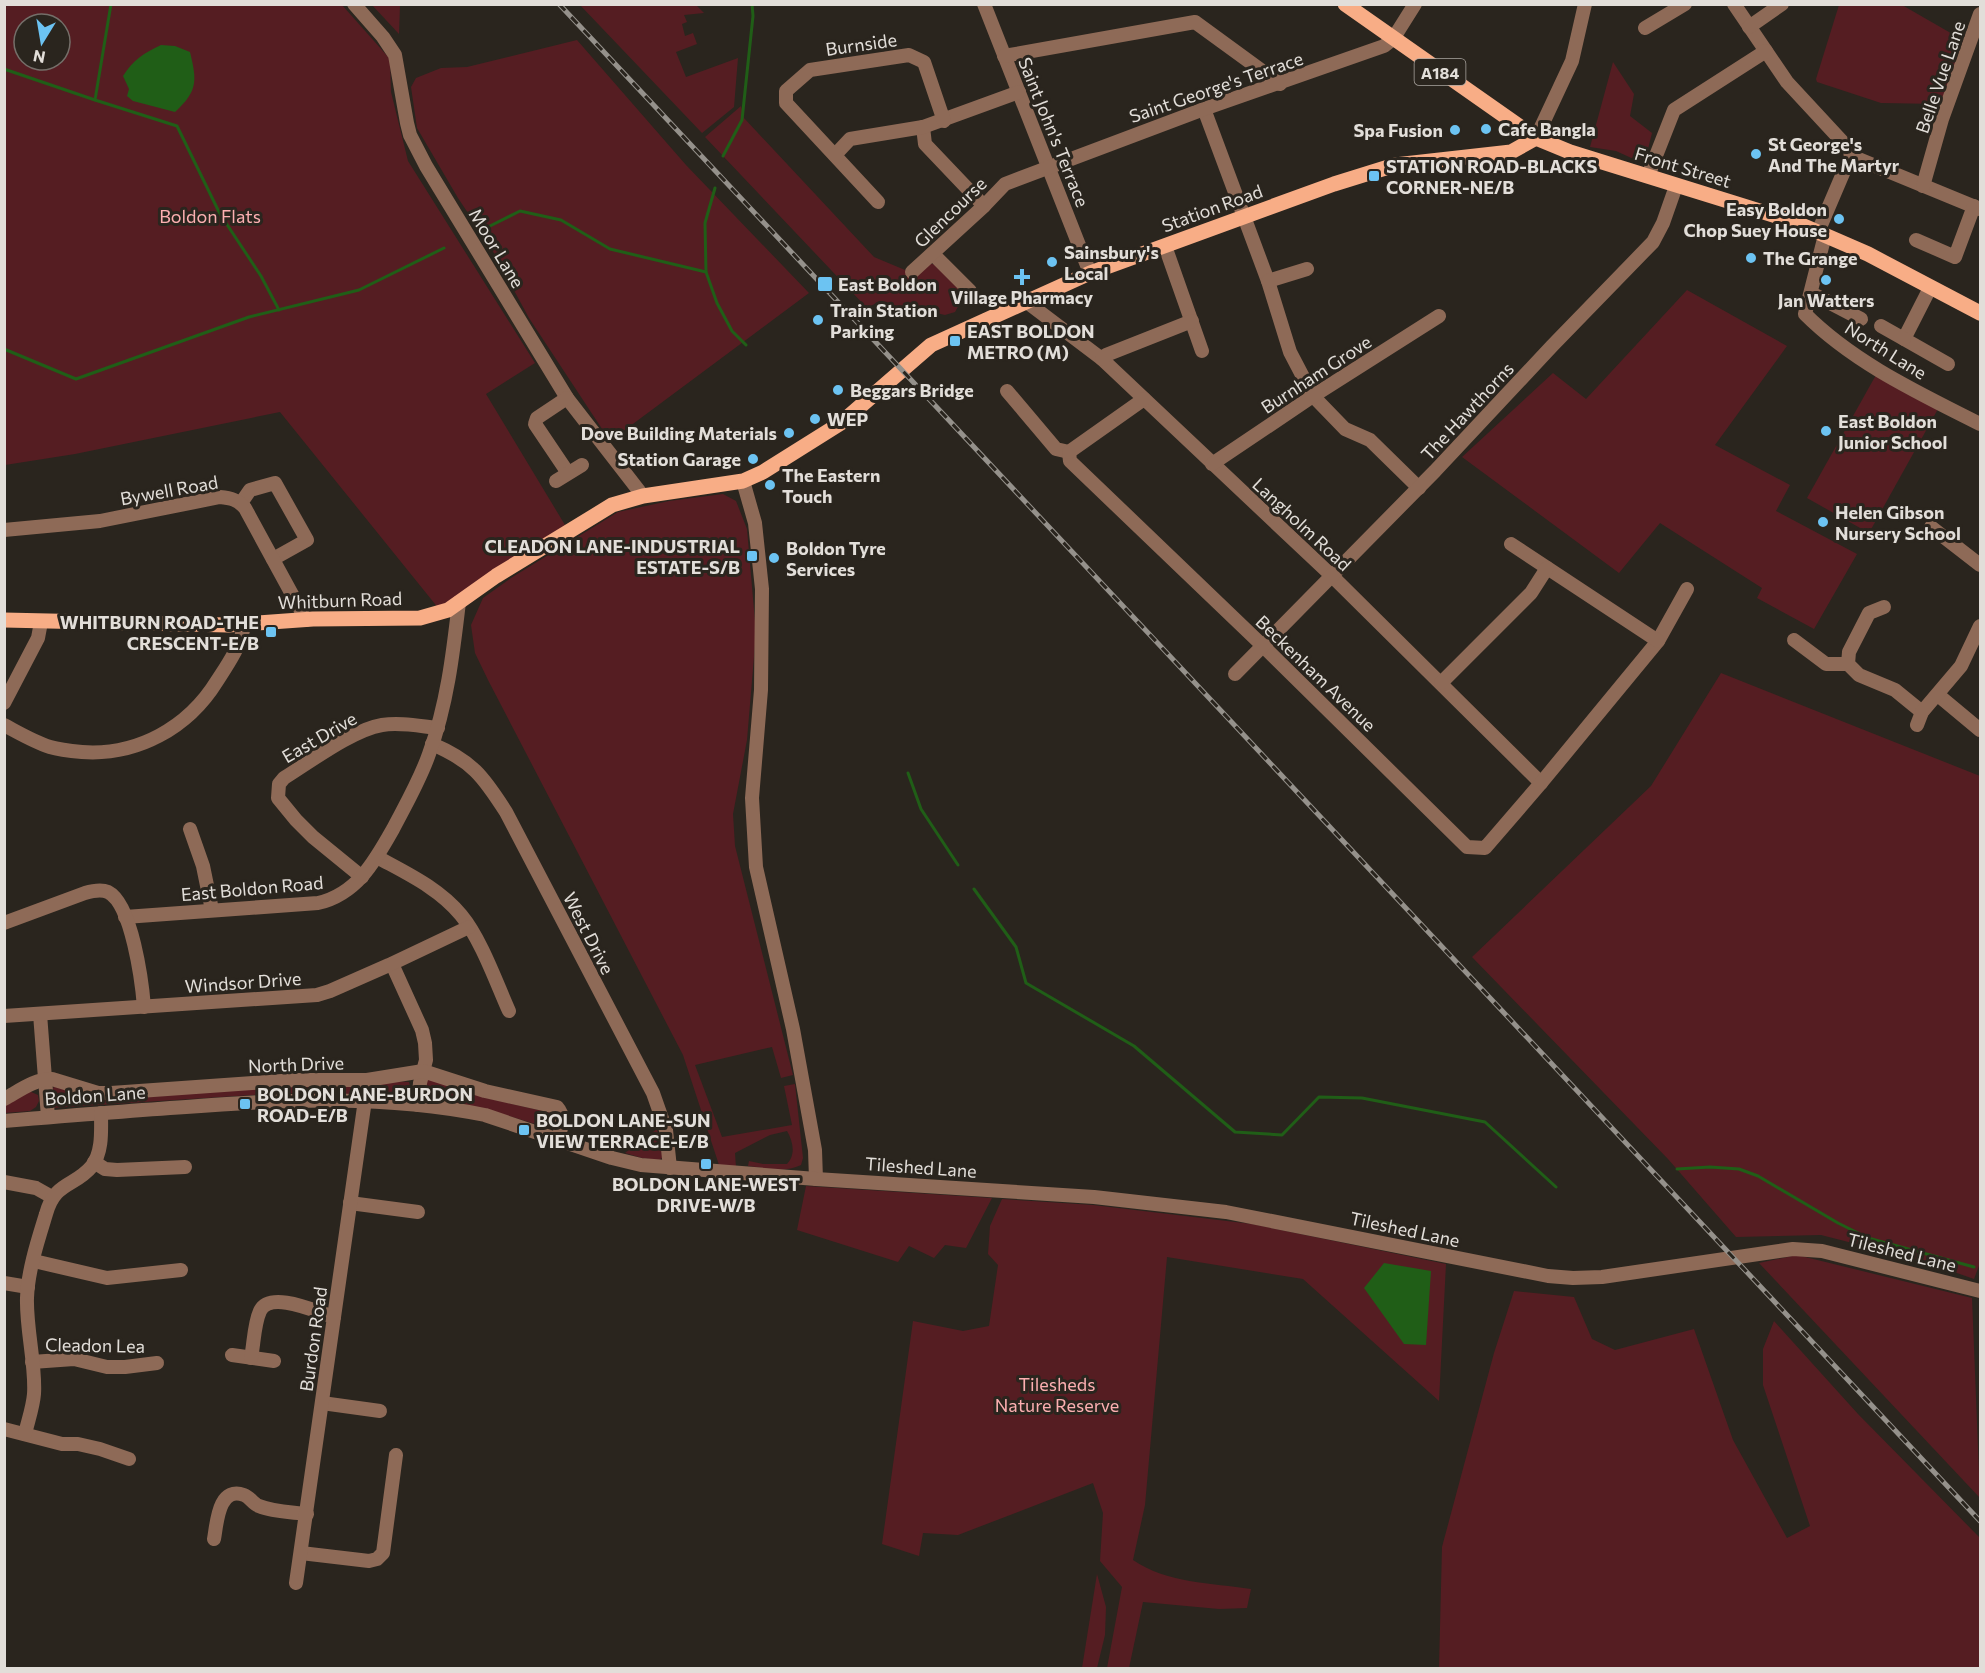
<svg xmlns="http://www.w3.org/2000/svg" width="1985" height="1673" font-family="Commissioner,sans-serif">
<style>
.green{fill:#551d22;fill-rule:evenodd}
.water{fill:#205e17}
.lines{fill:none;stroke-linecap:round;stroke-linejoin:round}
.stream{stroke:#205e17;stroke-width:3}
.minor{stroke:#8e6a57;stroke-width:14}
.major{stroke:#f8ad86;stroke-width:15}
.rail-casing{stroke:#95918b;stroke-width:5}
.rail{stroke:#2a251e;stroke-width:3;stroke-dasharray:9;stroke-linecap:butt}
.poi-dot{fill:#6cc3f2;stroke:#2a251e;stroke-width:2}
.labels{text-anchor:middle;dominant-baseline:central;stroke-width:6;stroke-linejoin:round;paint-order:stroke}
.shield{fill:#2a251e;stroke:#aba6a1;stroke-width:1.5}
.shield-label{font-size:16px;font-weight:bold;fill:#e2ded9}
.street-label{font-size:18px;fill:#e2ded9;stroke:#2a251e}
.poi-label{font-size:18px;font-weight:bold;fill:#e2ded9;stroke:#2a251e;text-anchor:start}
.park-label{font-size:18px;fill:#fcafb1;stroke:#2a251e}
</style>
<rect width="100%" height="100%" fill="#2a251e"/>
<g class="green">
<path d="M4,5H342L390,59L391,92L408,161L535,363L486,394L565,525L439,609L280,412L75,454L5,465ZM24,24H60V60H24Z"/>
<path d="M372,5H400L399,34Z"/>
<path d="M580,5H696L704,13L684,15L687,22L682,24L685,36L693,33L697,44L676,52L686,77L738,58L734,107L702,133Z"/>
<path d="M1839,5H1902L1968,43L1945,102L1939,104L1881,103L1817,82L1816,79Z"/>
<path d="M577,40L686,165L809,293L610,441L529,318L490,246L458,198L417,128L411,87L416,78L441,68L467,67Z"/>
<path d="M1613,62L1634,94L1630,116L1652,133L1647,153L1638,161L1616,151L1590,147Z"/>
<path d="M741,106L744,118L874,257L905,270L911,277L930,263L935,265L960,288L964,296L955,312L945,315L927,311L904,312L892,304L880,301L867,308L705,137Z"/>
<path d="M1687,290L1787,346L1715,445L1790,485L1776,511L1857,554L1814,629L1757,598L1762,588L1660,523L1619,573L1462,457L1553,373L1586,399Z"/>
<path d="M1876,375L1938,409L1869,533L1807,498Z"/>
<path d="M723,494L736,501L747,529L756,633L747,740L733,814L735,846L793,1075L781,1078L772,1047L695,1065L722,1137L792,1125L784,1086L795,1084L803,1158L801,1165C785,1173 765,1168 748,1166L749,1161L763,1164H787C796,1155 793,1141 787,1131L770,1135L735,1153L736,1167L719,1165L683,1055L488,680L475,653L471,625L483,598L511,578L618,512L669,501Z"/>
<path d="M1721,673L1980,776V1263L1974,1279L1923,1261L1821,1235L1736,1237L1668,1159L1472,957L1651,786Z"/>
<path d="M428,1079L491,1099L552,1113L555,1115L554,1125L551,1128L542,1126L485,1109L427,1098L423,1096Z"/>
<path d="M390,1081L409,1082L412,1094L409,1098L283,1093L52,1108L50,1091L54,1087L60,1086L87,1097L105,1099L198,1091Z"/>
<path d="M29,1091L38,1095L39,1101L36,1107L30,1111L5,1113V1105Z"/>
<path d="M657,1129L662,1154V1158L659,1160L642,1158L625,1153Z"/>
<path d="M806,1186L992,1198L966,1248L945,1245L934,1258L909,1246L898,1262L797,1230Z"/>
<path d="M1002,1199L1093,1205L1252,1224L1446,1264L1439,1401L1303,1279L1167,1257L1145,1505L1133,1560C1166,1583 1212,1583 1251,1589L1247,1608L1219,1609L1143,1602L1129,1668H1107L1122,1587L1100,1561L1103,1513L1093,1483L958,1535L923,1533L919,1556L882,1544L913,1321L963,1331L989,1326L998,1265L988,1254L990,1226Z"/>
<path d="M1797,1255L1972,1298L1980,1498L1759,1263Z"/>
<path d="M1514,1291L1574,1297L1592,1339L1615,1350L1694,1329L1733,1440L1787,1538L1810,1526L1763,1385V1349L1774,1321L1858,1414L1980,1538V1668H1439L1442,1547L1494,1353Z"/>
<path d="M1097,1574L1106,1607L1105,1635L1097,1668H1082Z"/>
</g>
<g class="water">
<path d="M161,45L175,46L190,52C197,81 198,91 175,112L133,101L127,96L129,89L123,76C133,60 144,53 161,45Z"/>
<path d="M1384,1263L1431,1271L1426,1345L1404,1344L1364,1288Z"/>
</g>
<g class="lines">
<g class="stream">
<path d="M111,4L95,100L177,126L220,214L261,276L279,310"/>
<path d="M4,69L95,100"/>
<path d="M723,156L742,120L753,16L752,4"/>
<path d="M715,188L705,223L706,272L717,303L732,331L746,345"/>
<path d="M488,227L520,211L561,220L610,249L706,272"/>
<path d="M4,349L76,379L249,317L359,290L444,248"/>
<path d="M908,773L921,809L958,865"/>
<path d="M974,889L1016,947L1026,983L1134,1046L1235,1132L1282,1135L1319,1097L1362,1098L1485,1122L1556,1187"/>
<path d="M1677,1169L1710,1167L1739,1169L1758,1176L1838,1223L1868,1238L1974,1267"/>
</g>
<g class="minor">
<path d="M354,4L383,37L395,55L407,123L410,135L426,166L567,398L643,496"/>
<path d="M984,4L1090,273"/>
<path d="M1734,4L1787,82L1850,150L1851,158"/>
<path d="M1749,27L1782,4"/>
<path d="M1645,28L1685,4"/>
<path d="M1004,56L1195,22L1280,84"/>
<path d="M1204,109L1268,281L1290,352L1313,396L1345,429L1370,440L1419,488"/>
<path d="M923,127L925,144L984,206"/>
<path d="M1536,138L1572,61L1585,4"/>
<path d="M835,155L850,139L923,127L1019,92"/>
<path d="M1851,158H1856L1980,209"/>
<path d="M1648,176L1674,110L1766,51"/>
<path d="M1923,186L1942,119L1980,14"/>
<path d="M878,202L786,103V91L810,70L909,55L924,62L944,121"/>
<path d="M1818,232L1847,164L1851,158"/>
<path d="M1825,235L1805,314C1854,363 1919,393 1980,424"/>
<path d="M1916,240L1955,257L1974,206"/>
<path d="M1165,246L1202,351"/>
<path d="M933,254L970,291"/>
<path d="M912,272L984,206L1005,184L1204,109L1384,46L1393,39L1415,4"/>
<path d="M1268,281L1307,269"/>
<path d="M1930,288L1904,339L1948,364"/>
<path d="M1811,293L1861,319"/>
<path d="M1028,303L1102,359L1332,576L1541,783"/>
<path d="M1881,326L1904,339"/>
<path d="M1102,359L1106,355L1192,321"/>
<path d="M1007,391L1056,449L1069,452"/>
<path d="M567,398L537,418L535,424L568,473"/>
<path d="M1069,452L1070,461L1263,646L1467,847L1485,848L1541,783L1658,641L1687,589"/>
<path d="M1069,452L1144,399"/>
<path d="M1212,464L1313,396L1439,316"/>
<path d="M556,481L582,465"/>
<path d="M743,481L755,523L762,589L761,690L752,798L756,867L793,1029L815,1150L816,1179"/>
<path d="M241,503L250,490L275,483L307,540L273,559"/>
<path d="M1931,527L1980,565"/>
<path d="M4,530L100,521L220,497C231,498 238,500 245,508L306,620"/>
<path d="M1511,544L1658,641"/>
<path d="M1884,607L1869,613L1849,652L1848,664L1859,675L1895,690L1922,712"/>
<path d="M1794,640L1826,664H1848"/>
<path d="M1235,674L1435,471L1552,346L1653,242L1663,223L1676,186"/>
<path d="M1441,683L1531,593L1547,568"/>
<path d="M1938,695L1980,730"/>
<path d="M4,703L38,638L41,622"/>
<path d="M4,725C19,733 34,742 50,747C60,750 71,751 82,752C137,756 188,728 217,681C228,664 242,644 244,624"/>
<path d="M1917,725L1922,712L1961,666L1980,626"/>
<path d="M432,744C472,761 483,776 506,812L653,1093L666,1130L670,1168"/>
<path d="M190,829L203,866L212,910"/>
<path d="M377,857C406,873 439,888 461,915C481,939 496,982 509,1011"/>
<path d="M362,877L313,837L296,820L278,798L279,784L284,778C310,762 352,730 382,725C400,722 419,726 438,728"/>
<path d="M125,917L318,903C357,894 375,861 393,829C406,804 420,780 429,754C447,705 453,654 459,602"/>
<path d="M4,923L85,893C92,891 101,889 108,892C132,904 142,982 144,1007"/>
<path d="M392,964L422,1030L425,1043L426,1060L420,1083L418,1105"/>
<path d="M40,1014L48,1117"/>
<path d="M4,1016L317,995L330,991L389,965L469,927"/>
<path d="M4,1099C19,1091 34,1079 52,1079L98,1093H111L295,1080H367L423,1071L485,1091L557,1107C566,1117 561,1128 558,1139"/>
<path d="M4,1121C65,1116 126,1111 186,1107C286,1099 386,1095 485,1115L612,1158L641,1165L816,1179L1094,1197L1226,1212L1548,1276L1573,1278L1602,1277L1793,1249L1822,1251L1980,1291"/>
<path d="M94,1162L105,1169L117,1170L185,1167"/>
<path d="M4,1182L36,1188L52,1197"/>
<path d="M350,1203L418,1212"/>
<path d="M34,1261L107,1278L181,1270"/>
<path d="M4,1283L28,1287"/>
<path d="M232,1355L274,1361"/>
<path d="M251,1358C254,1343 254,1324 260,1311C270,1290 317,1312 334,1317"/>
<path d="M32,1362L74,1359L107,1367H125L157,1363"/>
<path d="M322,1403L380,1411"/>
<path d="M4,1429L62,1444H78L100,1449L129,1459"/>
<path d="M25,1434C28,1421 33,1407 34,1394C36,1365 26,1329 27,1298C28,1270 38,1240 46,1214C55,1181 75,1187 92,1166C103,1151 101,1130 101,1113"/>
<path d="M214,1539C217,1523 218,1486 244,1495C250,1497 253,1504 259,1506C273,1512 292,1512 307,1514"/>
<path d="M301,1553L369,1561L377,1559L383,1553L396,1455"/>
<path d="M296,1583L365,1100"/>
</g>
<g class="major">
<path d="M1345,4L1536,138L1570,152L1792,221L1868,254L1980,313"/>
<path d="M4,620L228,625L313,619L420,618L448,610L496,576L612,505L643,496L743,481L763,472L841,423L931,345L1090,273L1334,184L1395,165L1511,152L1536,138"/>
</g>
<defs>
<path id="rail" d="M559,4L1980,1521"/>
</defs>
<use href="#rail" class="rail-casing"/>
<use href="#rail" class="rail"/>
</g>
<g class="poi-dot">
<circle cx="1486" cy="129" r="6"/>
<circle cx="1455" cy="130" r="6"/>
<circle cx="1756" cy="154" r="6"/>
<rect x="1368" y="170" width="12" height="12" rx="3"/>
<circle cx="1839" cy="219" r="6"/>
<circle cx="1751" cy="258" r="6"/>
<circle cx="1052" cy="262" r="6"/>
<path d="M1019 268h6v6h6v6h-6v6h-6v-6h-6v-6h6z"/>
<circle cx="1826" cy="280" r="6"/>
<rect x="817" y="276" width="16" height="16" rx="3"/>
<circle cx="818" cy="320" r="6"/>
<rect x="949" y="335" width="12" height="12" rx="3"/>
<circle cx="838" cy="390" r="6"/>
<circle cx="815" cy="419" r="6"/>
<circle cx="1826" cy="431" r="6"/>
<circle cx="789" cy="433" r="6"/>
<circle cx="753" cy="459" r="6"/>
<circle cx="770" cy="485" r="6"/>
<circle cx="1823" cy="522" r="6"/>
<rect x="746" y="550" width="12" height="12" rx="3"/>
<circle cx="774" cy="558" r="6"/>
<rect x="265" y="626" width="12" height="12" rx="3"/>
<rect x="239" y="1098" width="12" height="12" rx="3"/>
<rect x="518" y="1124" width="12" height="12" rx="3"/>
<rect x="700" y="1158" width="12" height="12" rx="3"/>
</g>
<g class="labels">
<rect class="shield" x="1414.5" y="59" width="51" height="26" rx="4.5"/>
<g class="shield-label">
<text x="1440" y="72">A184</text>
</g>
<g class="street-label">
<text transform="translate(861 44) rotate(-8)">Burnside</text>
<text transform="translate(1940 77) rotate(-71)">Belle Vue Lane</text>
<text transform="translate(1216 87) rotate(-19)">Saint George's Terrace</text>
<text transform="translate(1054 132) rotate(68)">Saint John's Terrace</text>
<text transform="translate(1683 167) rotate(17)">Front Street</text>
<text transform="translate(1212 208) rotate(-20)">Station Road</text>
<text transform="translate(950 212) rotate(-44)">Glencourse</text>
<text transform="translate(497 248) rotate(59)">Moor Lane</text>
<text transform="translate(1886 350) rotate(32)">North Lane</text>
<text transform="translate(1316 374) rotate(-33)">Burnham Grove</text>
<text transform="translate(1467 411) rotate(-47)">The Hawthorns</text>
<text transform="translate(169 490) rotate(-10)">Bywell Road</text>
<text transform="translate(1302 524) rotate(43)">Langholm Road</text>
<text transform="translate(340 600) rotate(-2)">Whitburn Road</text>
<text transform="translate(1316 673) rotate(44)">Beckenham Avenue</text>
<text transform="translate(319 737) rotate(-30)">East Drive</text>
<text transform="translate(252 888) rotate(-5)">East Boldon Road</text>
<text transform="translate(589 933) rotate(63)">West Drive</text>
<text transform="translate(243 982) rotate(-4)">Windsor Drive</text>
<text transform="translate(296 1064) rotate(-2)">North Drive</text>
<text transform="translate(95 1095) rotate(-4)">Boldon Lane</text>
<text transform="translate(921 1167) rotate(4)">Tileshed Lane</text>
<text transform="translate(1405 1229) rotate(12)">Tileshed Lane</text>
<text transform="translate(1902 1252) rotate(14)">Tileshed Lane</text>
<text transform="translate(313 1339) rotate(-82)">Burdon Road</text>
<text transform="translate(95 1345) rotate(1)">Cleadon Lea</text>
</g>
<g class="poi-label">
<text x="1498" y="129">Cafe Bangla</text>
<text x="1443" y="130" text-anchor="end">Spa Fusion</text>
<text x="1768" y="144">St George's<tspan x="1768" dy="21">And The Martyr</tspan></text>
<text x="1386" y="166">STATION ROAD-BLACKS<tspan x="1386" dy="21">CORNER-NE/B</tspan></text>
<text x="1827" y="209" text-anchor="end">Easy Boldon<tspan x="1827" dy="21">Chop Suey House</tspan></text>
<text x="1064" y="252">Sainsbury's<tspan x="1064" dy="21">Local</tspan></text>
<text x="1763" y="258">The Grange</text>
<text x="838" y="284">East Boldon</text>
<text x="1022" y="297" text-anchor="middle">Village Pharmacy</text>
<text x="1826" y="300" text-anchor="middle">Jan Watters</text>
<text x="830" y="310">Train Station<tspan x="830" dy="21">Parking</tspan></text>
<text x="967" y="331">EAST BOLDON<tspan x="967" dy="21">METRO (M)</tspan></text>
<text x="850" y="390">Beggars Bridge</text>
<text x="827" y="419">WEP</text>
<text x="1838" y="421">East Boldon<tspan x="1838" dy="21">Junior School</tspan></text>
<text x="777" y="433" text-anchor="end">Dove Building Materials</text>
<text x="741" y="459" text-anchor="end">Station Garage</text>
<text x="782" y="475">The Eastern<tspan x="782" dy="21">Touch</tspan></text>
<text x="1835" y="512">Helen Gibson<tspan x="1835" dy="21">Nursery School</tspan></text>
<text x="740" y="546" text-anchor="end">CLEADON LANE-INDUSTRIAL<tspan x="740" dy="21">ESTATE-S/B</tspan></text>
<text x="786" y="548">Boldon Tyre<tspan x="786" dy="21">Services</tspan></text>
<text x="259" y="622" text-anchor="end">WHITBURN ROAD-THE<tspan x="259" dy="21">CRESCENT-E/B</tspan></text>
<text x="257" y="1094">BOLDON LANE-BURDON<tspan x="257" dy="21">ROAD-E/B</tspan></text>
<text x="536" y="1120">BOLDON LANE-SUN<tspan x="536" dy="21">VIEW TERRACE-E/B</tspan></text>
<text x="706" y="1184" text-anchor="middle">BOLDON LANE-WEST<tspan x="706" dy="21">DRIVE-W/B</tspan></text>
</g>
<g class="park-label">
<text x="210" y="216">Boldon Flats</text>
<text x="1057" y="1384">Tilesheds<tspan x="1057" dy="21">Nature Reserve</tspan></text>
</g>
</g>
<rect width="1985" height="1673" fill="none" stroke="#e2ded9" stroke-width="12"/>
<g transform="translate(42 42) rotate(191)"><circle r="28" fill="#2a251e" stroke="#746f69" stroke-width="1.5"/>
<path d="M0-4.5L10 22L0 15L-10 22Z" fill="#6cc3f2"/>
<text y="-9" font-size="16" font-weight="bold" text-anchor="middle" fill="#e2ded9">N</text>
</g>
</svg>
